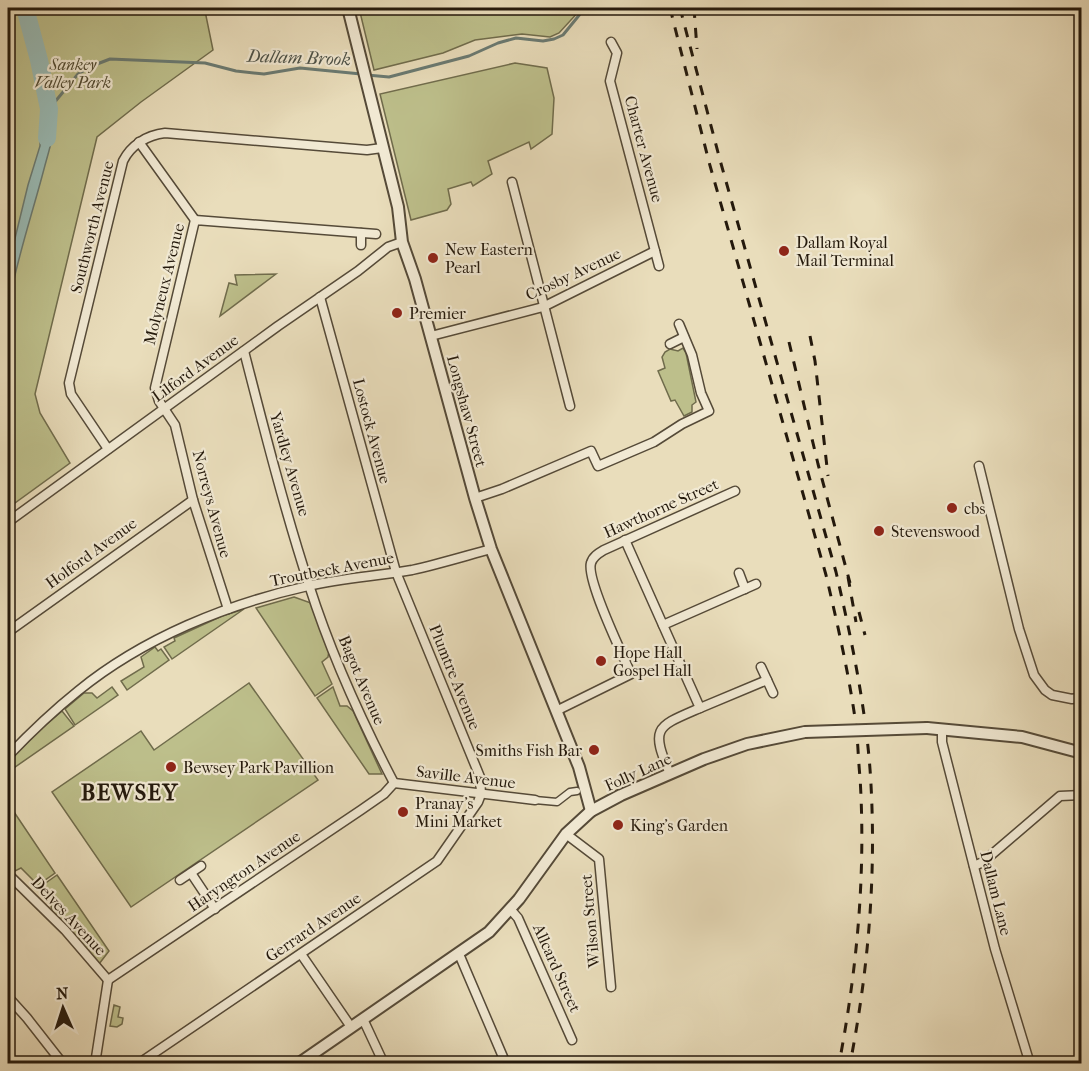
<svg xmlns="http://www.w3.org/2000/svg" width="1089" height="1071" font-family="'IM FELL French Canon',serif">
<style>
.green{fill:#bdbf8b;stroke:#706c4c;stroke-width:1.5}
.water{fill:#99bbb6;stroke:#6a7a72;stroke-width:1.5}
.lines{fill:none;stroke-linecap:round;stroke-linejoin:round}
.stream{stroke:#6a7a72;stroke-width:3}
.river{stroke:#99bbb6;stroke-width:18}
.pedestrian-casing{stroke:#554a38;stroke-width:9}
.minor-casing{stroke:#554a38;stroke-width:11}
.tertiary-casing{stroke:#554a38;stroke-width:14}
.pedestrian{stroke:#f1e9d3;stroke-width:6}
.minor{stroke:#f1e9d3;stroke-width:8}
.tertiary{stroke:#f1e9d3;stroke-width:10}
.rail{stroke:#24190c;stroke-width:3;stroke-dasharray:10 10;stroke-linecap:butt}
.tertiary-bridge-casing{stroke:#554a38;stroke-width:14;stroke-linecap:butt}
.tertiary-bridge{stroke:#f1e9d3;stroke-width:10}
.poi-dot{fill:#8f2418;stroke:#f1e9d3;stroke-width:2}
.labels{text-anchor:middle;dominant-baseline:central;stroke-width:4.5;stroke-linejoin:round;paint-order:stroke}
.park-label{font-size:16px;font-style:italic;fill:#524b32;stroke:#f1e9d3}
.street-label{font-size:16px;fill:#24190c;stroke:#f1e9d3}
.poi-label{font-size:16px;fill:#24190c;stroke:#f1e9d3;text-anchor:start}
.water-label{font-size:18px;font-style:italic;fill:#4d5248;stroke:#f1e9d3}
.district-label{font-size:22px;font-weight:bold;letter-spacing:1.5px;fill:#24190c;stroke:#f1e9d3}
</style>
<rect width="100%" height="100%" fill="#e9ddbb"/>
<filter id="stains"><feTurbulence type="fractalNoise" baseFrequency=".00333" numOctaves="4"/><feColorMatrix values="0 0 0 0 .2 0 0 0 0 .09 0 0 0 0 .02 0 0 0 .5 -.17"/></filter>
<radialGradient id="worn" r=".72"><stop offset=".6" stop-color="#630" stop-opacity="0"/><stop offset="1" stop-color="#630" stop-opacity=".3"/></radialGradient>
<g class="green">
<path d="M8,8H220L205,11L213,50L141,102L97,137L35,394L40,413L70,463L8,508Z"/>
<path d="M359,8H582L559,33L550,37L522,34L475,40L443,53L374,70Z"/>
<path d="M515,63L547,68L554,98L552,134L531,149L529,142L488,161L492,174L473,186L471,182L448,189L451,204L447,210L411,220L380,94Z"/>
<path d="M276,274L220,316L229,283L237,285L235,275Z"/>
<path d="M683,348L686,353L696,402L692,405V412L684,416L675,400L671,401L658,371L665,368L662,357L665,352L670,349L678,351Z"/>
<path d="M294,597L311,603L329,650L328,657L322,662L332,684L315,696L256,608Z"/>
<path d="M244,609L172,659L164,647L175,641L174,638L222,616Z"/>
<path d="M155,647L158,651L161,649L169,660L127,690L121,681L144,667L141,657Z"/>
<path d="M249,683L318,780L131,907L52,792L141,731L154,750Z"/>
<path d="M112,687L118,695L75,725L65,709L84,693H92L97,698Z"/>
<path d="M333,687L340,706H347L353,711L382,774H369L317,698Z"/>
<path d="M62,711L74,726L8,772L9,761L41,729Z"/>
<path d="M8,803L55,873L38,885L21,868L15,871L8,868Z"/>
<path d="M57,875L109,951L99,964L53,913L51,907L54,901L40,887Z"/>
<path d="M114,1005L120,1007L118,1017L123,1018L122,1024L117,1027L110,1026Z"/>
</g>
<path class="water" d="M41,113L55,114C55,133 49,150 44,169C32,215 16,261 8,308V267L28,185L40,146Z"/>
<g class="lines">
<g class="stream">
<path d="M367,75L389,77L469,56L498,43L516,38L543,41L554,39L563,35L585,8"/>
<path d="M49,109L78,74L92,66L110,59L205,63L236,71L264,74L300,68L361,74"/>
</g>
<path class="river" d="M25,8L39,60L49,109L47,138"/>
<defs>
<path id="pedestrian" d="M535,800L557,802L570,792L577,791"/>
<g id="minor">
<path d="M611,42L617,53L610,81L659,266"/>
<path d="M139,142L195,220"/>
<path d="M512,182L570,406"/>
<path d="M361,245V233"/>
<path d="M431,336L543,307L655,251"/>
<path d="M670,344L684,337"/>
<path d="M244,351C264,429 284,508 309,585C331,654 361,720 394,783"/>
<path d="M108,449L71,394L69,383L123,161C131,145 147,135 165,133L367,150L382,148"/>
<path d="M979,466L1019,629L1034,675L1045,690L1052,695L1072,699L1082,697"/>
<path d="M475,498L502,489L591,451L598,466L654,442L682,424L709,411L701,393L692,355L679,324"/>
<path d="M8,522L278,326L358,271L388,247L402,242"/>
<path d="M625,540L700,708C656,727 650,727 670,774"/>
<path d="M739,573L745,589"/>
<path d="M228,609L193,500L175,425L159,401L155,388L195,220L376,234"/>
<path d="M663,625L756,584"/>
<path d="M8,632L193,500"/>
<path d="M761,667L773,693"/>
<path d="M700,708L767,680"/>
<path d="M556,711L631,674C622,654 586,579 591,563C593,556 599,553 604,550L735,491"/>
<path d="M942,729V742L995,949L1030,1064"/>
<path d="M8,756C30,733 53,711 78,691C143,638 227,604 308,586C343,578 378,576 412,570C439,564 465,556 491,549"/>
<path d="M394,783L535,800"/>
<path d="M566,834L599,859L611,987"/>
<path d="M974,866L983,862L1060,796L1082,795"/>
<path d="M191,873L215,909"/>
<path d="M8,874L65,930L108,980"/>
<path d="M180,880L201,866"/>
<path d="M511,910L518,918L572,1040"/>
<path d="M301,954L351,1027"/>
<path d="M459,954L506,1064"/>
<path d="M108,980L361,810L384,794L394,783"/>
<path d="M8,997L27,1018L63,1064"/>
<path d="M363,1019L384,1064"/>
<path d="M95,1064L108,980"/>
<path d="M138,1064L437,861L478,802L481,794L480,777L396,572L320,297"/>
</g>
<g id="tertiary">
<path d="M348,8L398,207L402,242L415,279L475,498L491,549L579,767L591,811"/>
<path d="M927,728L1022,737L1082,753"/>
<path d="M298,1064L489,932L519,899L566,834L591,811L621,795L704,759L747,744L805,732"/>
</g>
</defs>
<use href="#pedestrian" class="pedestrian-casing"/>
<use href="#minor" class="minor-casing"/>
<use href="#tertiary" class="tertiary-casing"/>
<use href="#pedestrian" class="pedestrian"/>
<use href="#minor" class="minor"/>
<use href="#tertiary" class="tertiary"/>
<g class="rail">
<path d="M670,8L709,162L826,575C837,622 848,670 855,718C858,737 858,758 860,777C866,874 857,969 839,1064"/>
<path d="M680,8L720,160L836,572C851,637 865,703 870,769C877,868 869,967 850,1064"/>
<path d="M694,8L697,49"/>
<path d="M810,336L815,361L828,476"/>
<path d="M789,342L818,464L850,583"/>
<path d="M848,577L856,622"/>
<path d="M859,612L865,635"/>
</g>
<defs>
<path id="tertiary-bridge" d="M805,732L927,728"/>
</defs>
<use href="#tertiary-bridge" class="tertiary-bridge-casing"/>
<use href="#tertiary-bridge" class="tertiary-bridge"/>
</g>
<g class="poi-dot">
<circle cx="784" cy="251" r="6"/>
<circle cx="433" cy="258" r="6"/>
<circle cx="397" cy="313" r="6"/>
<circle cx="952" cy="508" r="6"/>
<circle cx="879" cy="531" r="6"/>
<circle cx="601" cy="661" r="6"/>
<circle cx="594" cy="750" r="6"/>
<circle cx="171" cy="767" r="6"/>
<circle cx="403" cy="812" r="6"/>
<circle cx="618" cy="825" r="6"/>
</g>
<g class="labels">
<g class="park-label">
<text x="73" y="64">Sankey<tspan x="73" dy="18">Valley Park</tspan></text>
</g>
<g class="street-label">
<text transform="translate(644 149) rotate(75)">Charter Avenue</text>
<text transform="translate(92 227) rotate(-76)">Southworth Avenue</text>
<text transform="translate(573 274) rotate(-25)">Crosby Avenue</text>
<text transform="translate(164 284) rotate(-76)">Molyneux Avenue</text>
<text transform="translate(195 368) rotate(-36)">Lilford Avenue</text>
<text transform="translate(467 411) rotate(75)">Longshaw Street</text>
<text transform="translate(372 431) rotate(75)">Lostock Avenue</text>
<text transform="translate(290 464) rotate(74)">Yardley Avenue</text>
<text transform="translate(212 504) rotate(75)">Norreys Avenue</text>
<text transform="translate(661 508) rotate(-24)">Hawthorne Street</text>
<text transform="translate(91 553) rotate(-36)">Holford Avenue</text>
<text transform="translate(332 569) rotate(-11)">Troutbeck Avenue</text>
<text transform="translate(455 677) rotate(68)">Plumtre Avenue</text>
<text transform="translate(362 680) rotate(67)">Bagot Avenue</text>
<text transform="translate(638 772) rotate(-24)">Folly Lane</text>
<text transform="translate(466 777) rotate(7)">Saville Avenue</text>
<text transform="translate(244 871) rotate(-34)">Haryngton Avenue</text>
<text transform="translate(996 893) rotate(76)">Dallam Lane</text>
<text transform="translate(69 916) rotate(47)">Delves Avenue</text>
<text transform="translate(590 921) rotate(-95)">Wilson Street</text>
<text transform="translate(313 927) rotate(-34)">Gerrard Avenue</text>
<text transform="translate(557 968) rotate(66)">Allcard Street</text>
</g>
<g class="poi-label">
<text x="796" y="242">Dallam Royal<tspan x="796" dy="18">Mail Terminal</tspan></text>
<text x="445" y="249">New Eastern<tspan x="445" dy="18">Pearl</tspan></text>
<text x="409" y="313">Premier</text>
<text x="964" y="508">cbs</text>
<text x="891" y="531">Stevenswood</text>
<text x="613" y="652">Hope Hall<tspan x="613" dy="18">Gospel Hall</tspan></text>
<text x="582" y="750" text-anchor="end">Smiths Fish Bar</text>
<text x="183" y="767">Bewsey Park Pavillion</text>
<text x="415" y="803">Pranay's<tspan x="415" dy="18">Mini Market</tspan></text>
<text x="630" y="825">King's Garden</text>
</g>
<g class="water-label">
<text transform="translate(299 58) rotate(2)">Dallam Brook</text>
</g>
<g class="district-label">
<text x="130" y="793">BEWSEY</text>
</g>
</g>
<rect width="1089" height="1071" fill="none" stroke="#e9ddbb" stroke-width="30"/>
<rect x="9" y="9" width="1071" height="1053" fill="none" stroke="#24190c" stroke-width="3"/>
<rect x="15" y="15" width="1059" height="1041" fill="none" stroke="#24190c" stroke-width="1.5"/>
<g transform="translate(63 1008) rotate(357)" stroke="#f1e9d3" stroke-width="4.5" paint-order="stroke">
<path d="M0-4.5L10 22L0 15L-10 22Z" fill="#24190c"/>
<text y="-9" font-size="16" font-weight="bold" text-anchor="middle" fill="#24190c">N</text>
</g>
<rect width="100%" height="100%" filter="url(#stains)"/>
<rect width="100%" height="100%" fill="url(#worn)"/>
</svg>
